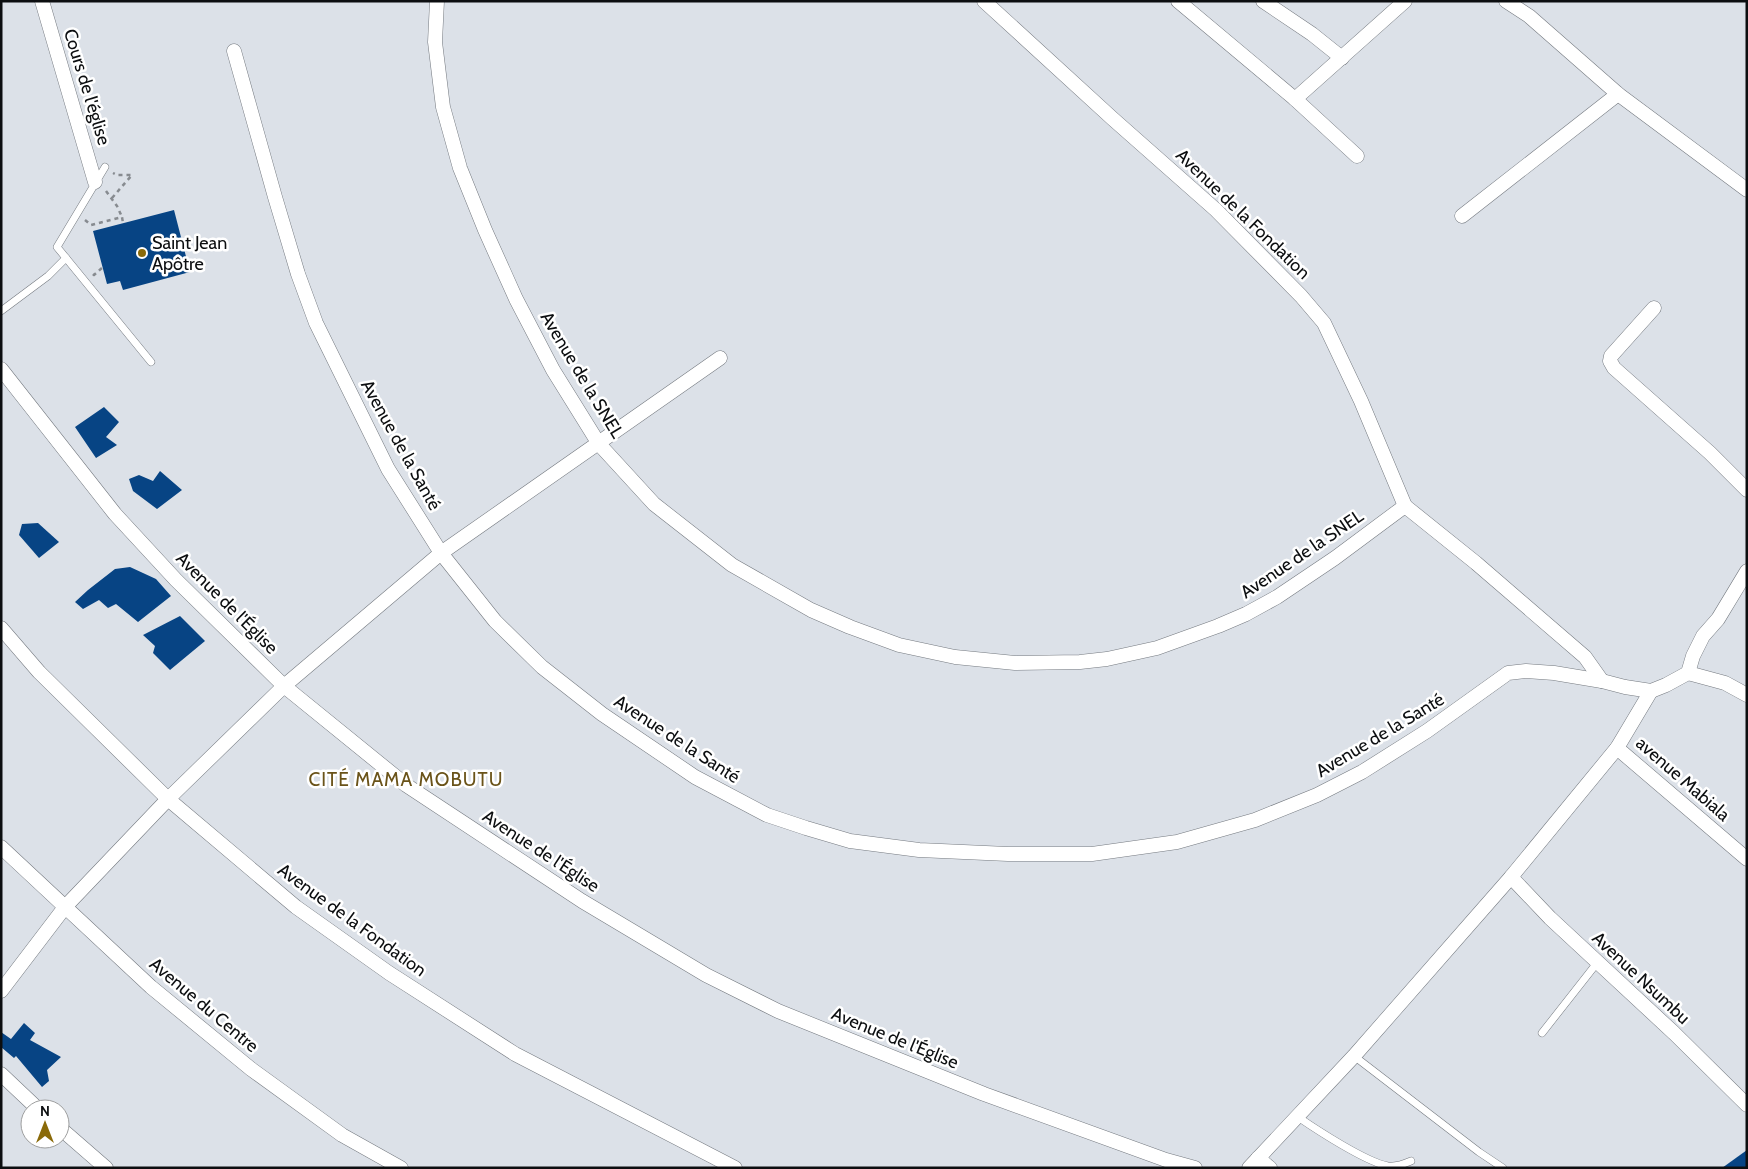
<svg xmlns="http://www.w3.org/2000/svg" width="1748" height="1169" font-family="Cabin,sans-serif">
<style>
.building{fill:#074484}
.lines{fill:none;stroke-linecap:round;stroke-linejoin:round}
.lane-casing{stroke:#757a80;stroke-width:8}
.street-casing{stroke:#757a80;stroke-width:15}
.path{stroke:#878b90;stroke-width:2.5;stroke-dasharray:4 4;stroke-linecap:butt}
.lane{stroke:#fff;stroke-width:7}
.street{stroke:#fff;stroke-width:14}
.poi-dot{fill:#8a6a09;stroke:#fff;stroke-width:2}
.labels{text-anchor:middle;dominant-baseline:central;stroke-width:5;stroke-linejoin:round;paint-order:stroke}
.street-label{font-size:18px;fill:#0c0e10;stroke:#fff}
.poi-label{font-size:18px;fill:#0c0e10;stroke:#fff;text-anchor:start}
.neighbourhood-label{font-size:19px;letter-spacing:1px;fill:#6a5319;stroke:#fff}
</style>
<rect width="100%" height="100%" fill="#dce1e8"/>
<g class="building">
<path d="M174,210L190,272L123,290L120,281L107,284L93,231Z"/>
<path d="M104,407L119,422L106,437L117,445L96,458L75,427Z"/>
<path d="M160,471L182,490L157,509L133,491L129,479L139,475L153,481Z"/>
<path d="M38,523L59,542L39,558L19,535L22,524Z"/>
<path d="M130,567L156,579L171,596L138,622L116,604L108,608L99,600L83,609L75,602L88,590L115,569Z"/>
<path d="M180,616L205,641L170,670L153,653L155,646L143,635Z"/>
<path d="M24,1023L35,1033L30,1040L61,1057L47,1070L49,1081L42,1087L16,1056L14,1058L1,1047V1032L11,1039Z"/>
<path d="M1747,1150V1168H1722Z"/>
</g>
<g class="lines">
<defs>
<g id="lane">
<path d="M66,258L57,247L105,167"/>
<path d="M1,311L48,276L66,258L151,362"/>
<path d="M1542,1033L1597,963"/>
<path d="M1354,1056L1479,1152L1503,1168"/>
<path d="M1298,1117C1317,1130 1366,1162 1388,1166C1396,1167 1404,1164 1411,1161"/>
</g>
<g id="street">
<path d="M42,1L95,182"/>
<path d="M437,1L435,42L443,107L460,168L485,230L516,299L553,370L599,444L654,504L732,565L811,610L850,627L899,645L955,657L1015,663L1080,662L1107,659L1157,648L1218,626L1246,614L1277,597L1335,558L1405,506L1476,563L1585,657L1602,681L1625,687L1651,691L1666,685L1688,673L1725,683L1747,695"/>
<path d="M984,1L1113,119L1216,210L1301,296L1324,323L1361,401L1405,506"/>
<path d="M1178,1L1295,99L1357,156"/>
<path d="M1263,1L1312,34L1342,58"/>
<path d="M1506,1L1529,16L1618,94L1747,190"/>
<path d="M234,51L275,197L298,274L316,323L388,469L441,553L495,621L542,667L602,714L695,777L767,815L806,828L850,841L919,850L1008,854H1092L1177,842L1255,820L1317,795L1362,772L1427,731L1508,673L1526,671L1554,673L1602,681"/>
<path d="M1295,99L1405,1"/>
<path d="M1462,216L1618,94"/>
<path d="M1654,308L1611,356L1610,361L1614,368L1710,453L1747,490"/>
<path d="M1,369L115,514L176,580L284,686L406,785L582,901L706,975L778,1011L984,1094L1166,1160L1195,1168"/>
<path d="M1,628L39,672L168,799L296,907L389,973L515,1054L735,1168"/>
<path d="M1688,673L1693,656L1703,636L1718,619L1747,571"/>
<path d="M1617,748L1747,859"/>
<path d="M1,847L151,987L251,1069L342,1135L401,1168"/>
<path d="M1511,877L1550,918L1674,1033L1747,1105"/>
<path d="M1,991L65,907L168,799L284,686L441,553L720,358"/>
<path d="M1,1074L38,1109"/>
<path d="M60,1128L106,1168"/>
<path d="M1258,1158L1270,1168"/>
<path d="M1249,1168L1354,1056L1511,877L1617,748L1651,691"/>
</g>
</defs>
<use href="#lane" class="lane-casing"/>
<use href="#street" class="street-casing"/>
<g class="path">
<path d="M106,191L117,206L122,217"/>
<path d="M112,198L132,175H117L113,173"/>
<path d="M85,220L91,225L122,217L123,223"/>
<path d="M93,274L94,275L103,267"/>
</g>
<use href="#lane" class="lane"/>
<use href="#street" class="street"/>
</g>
<circle class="poi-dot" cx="142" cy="253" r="5"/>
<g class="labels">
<g class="street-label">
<text transform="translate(87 87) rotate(73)">Cours de l'église</text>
<text transform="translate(1243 214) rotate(44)">Avenue de la Fondation</text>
<text transform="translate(582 375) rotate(59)">Avenue de la SNEL</text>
<text transform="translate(401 445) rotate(61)">Avenue de la Santé</text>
<text transform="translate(1302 554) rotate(-34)">Avenue de la SNEL</text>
<text transform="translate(227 603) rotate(45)">Avenue de l'Église</text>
<text transform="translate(1380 735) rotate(-31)">Avenue de la Santé</text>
<text transform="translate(677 739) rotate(33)">Avenue de la Santé</text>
<text transform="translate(1683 779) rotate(41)">avenue Mabiala</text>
<text transform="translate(541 851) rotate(33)">Avenue de l'Église</text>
<text transform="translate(352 920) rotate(36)">Avenue de la Fondation</text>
<text transform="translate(1641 978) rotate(43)">Avenue Nsumbu</text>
<text transform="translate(204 1005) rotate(40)">Avenue du Centre</text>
<text transform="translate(895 1038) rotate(22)">Avenue de l'Église</text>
</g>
<g class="poi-label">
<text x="152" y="243">Saint Jean<tspan x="152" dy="21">Apôtre</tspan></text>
</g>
<g class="neighbourhood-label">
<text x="406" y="779">CITÉ MAMA MOBUTU</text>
</g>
</g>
<rect width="1748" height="1169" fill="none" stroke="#0c0e10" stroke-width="5"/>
<g transform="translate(45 1124)"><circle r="24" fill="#ffffff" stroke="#9e9f9f"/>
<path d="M0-4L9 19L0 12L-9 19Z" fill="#8a6a09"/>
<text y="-8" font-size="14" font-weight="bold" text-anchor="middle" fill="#0c0e10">N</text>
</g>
</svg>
